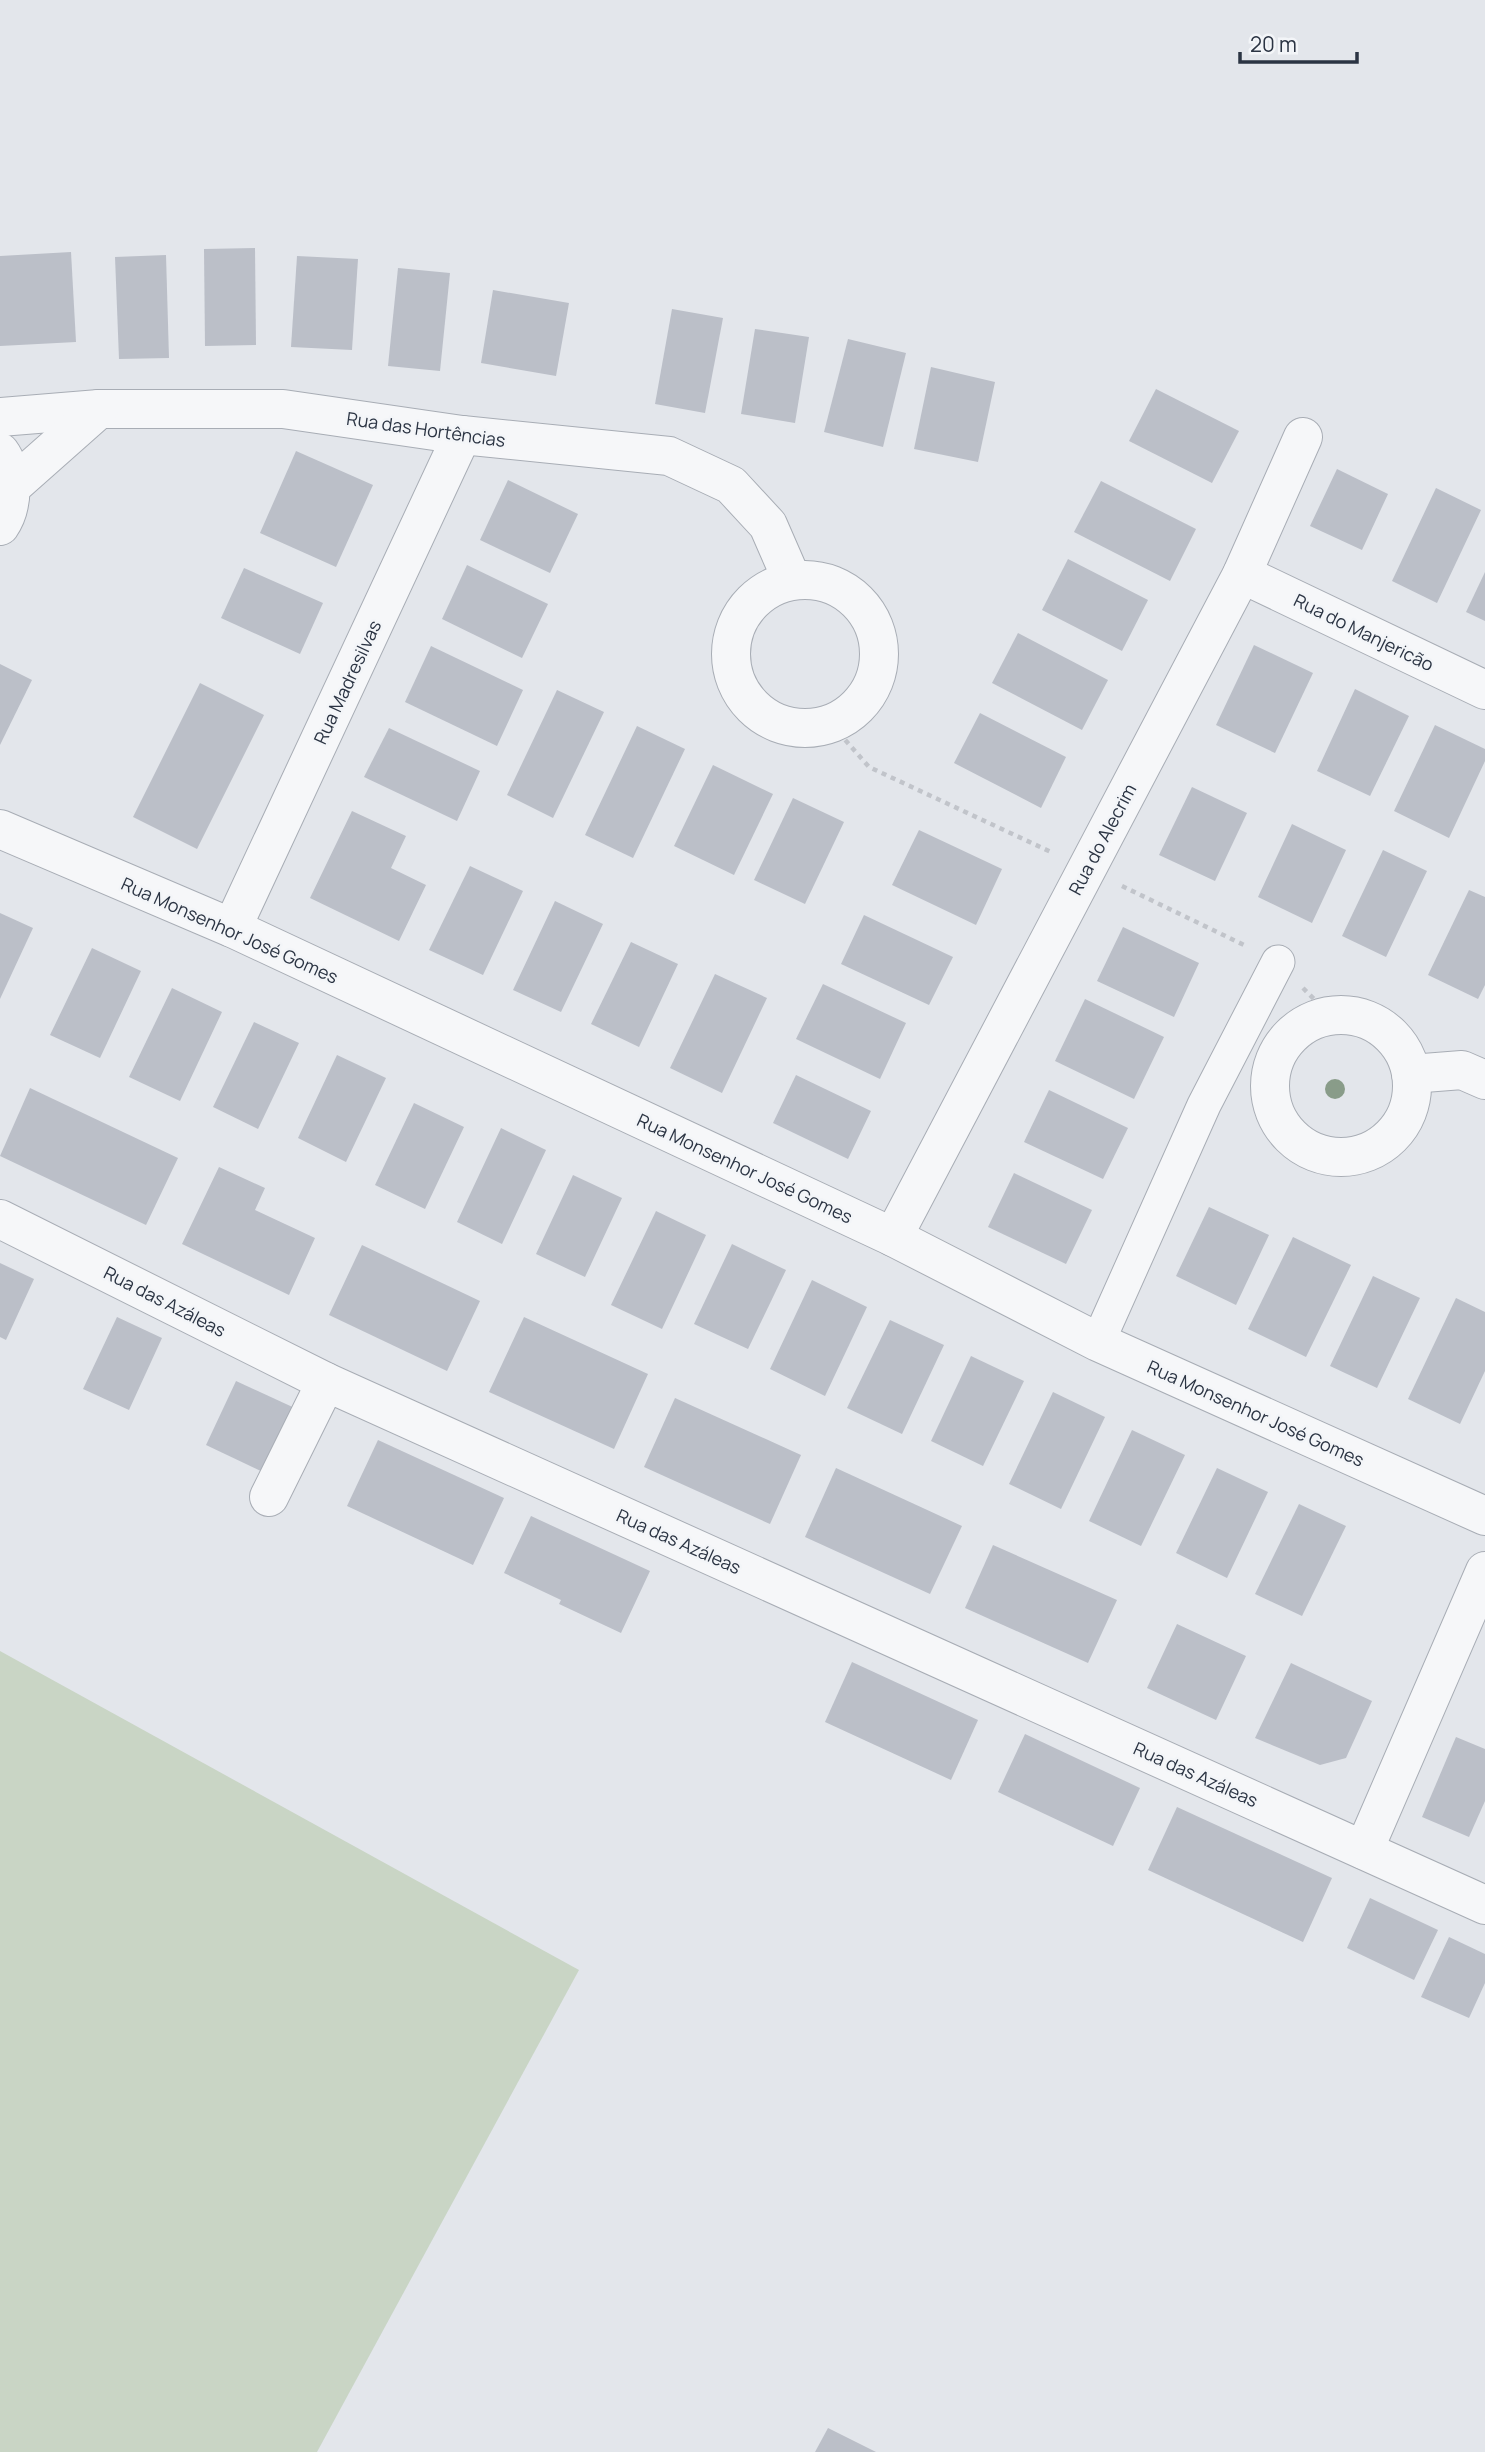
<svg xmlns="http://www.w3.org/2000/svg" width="1485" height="2452" font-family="Manrope,sans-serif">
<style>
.green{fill:#c9d5c5}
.building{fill:#bbbfc8}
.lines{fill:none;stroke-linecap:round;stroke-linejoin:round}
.pedestrian-casing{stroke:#a8adb5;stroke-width:35}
.minor-casing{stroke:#a8adb5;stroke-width:40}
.path{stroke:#c1c4ca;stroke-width:4.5;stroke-dasharray:5 5;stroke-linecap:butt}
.pedestrian{stroke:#f6f7f9;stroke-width:33}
.minor{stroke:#f6f7f9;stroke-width:38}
.tree{fill:#899c89}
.labels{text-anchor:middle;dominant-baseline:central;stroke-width:5;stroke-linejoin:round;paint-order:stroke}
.street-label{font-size:18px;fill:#2b3443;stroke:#f3f5f8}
</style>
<rect width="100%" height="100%" fill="#e3e6eb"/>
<path class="green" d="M0,1651L579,1970L317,2452H0Z"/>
<g class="building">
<path d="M255,248L256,345L205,346L204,249Z"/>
<path d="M71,252L76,342L0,346V256Z"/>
<path d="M166,255L169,358L119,359L115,257Z"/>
<path d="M297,256L358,259L352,350L291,347Z"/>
<path d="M398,268L450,273L440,371L388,366Z"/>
<path d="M493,290L569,303L556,376L481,363Z"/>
<path d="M672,309L723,318L705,413L655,404Z"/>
<path d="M755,329L809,337L795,423L741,414Z"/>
<path d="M848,339L906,353L883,447L824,432Z"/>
<path d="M931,367L995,382L978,462L914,449Z"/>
<path d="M1156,389L1239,431L1212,483L1129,441Z"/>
<path d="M296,451L373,485L336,567L260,533Z"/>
<path d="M1337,469L1388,494L1362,550L1310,526Z"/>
<path d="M508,480L578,514L550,573L480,540Z"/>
<path d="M1101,481L1196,529L1170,581L1074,532Z"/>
<path d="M1436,488L1481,510L1437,603L1392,581Z"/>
<path d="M1068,559L1148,600L1122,651L1042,610Z"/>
<path d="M467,565L548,604L522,658L442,619Z"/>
<path d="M244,568L323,603L300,654L221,618Z"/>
<path d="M1485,572V621L1466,612Z"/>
<path d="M1018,633L1108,680L1082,730L992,683Z"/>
<path d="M1254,645L1313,673L1275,753L1216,725Z"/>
<path d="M431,646L523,690L497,746L405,702Z"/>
<path d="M0,664L32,680L0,745Z"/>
<path d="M200,683L264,715L197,849L133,817Z"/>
<path d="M1355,689L1409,716L1370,796L1317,771Z"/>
<path d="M557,690L604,712L553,818L507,795Z"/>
<path d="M980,713L1066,757L1041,808L954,763Z"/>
<path d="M1435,725L1485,749V761L1449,838L1394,811Z"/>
<path d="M637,726L685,749L633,858L585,835Z"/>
<path d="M389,728L480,771L457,821L364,777Z"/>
<path d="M713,765L773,794L734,875L674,846Z"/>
<path d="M1192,787L1247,813L1215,881L1159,855Z"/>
<path d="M793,798L844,822L805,904L754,880Z"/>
<path d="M352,811L406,836L391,868L426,885L399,941L310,898Z"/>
<path d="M1292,824L1346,850L1312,923L1258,897Z"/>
<path d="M919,830L1002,869L976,925L892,885Z"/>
<path d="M1383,850L1427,871L1386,957L1342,936Z"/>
<path d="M470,866L523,891L483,975L429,950Z"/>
<path d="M1469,890L1485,897V985L1478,999L1428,975Z"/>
<path d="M555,901L603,924L561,1012L513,990Z"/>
<path d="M0,913L33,928L0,999Z"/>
<path d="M864,915L953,957L929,1005L841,964Z"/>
<path d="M1123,927L1199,963L1174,1017L1097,981Z"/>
<path d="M631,942L678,964L639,1047L591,1024Z"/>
<path d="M92,948L141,971L100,1058L50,1035Z"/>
<path d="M715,974L767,998L722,1093L670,1068Z"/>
<path d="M823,984L906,1023L880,1079L796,1039Z"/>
<path d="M172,988L222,1012L180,1101L129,1077Z"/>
<path d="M1085,999L1164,1037L1134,1099L1055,1061Z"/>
<path d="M254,1022L299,1043L258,1129L213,1107Z"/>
<path d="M337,1055L386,1078L346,1162L298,1138Z"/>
<path d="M796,1075L871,1111L848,1159L773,1123Z"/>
<path d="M30,1088L178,1158L146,1225L0,1156Z"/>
<path d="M1049,1090L1128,1128L1103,1179L1024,1142Z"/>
<path d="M414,1103L464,1127L425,1209L375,1185Z"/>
<path d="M501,1128L546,1150L502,1244L457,1222Z"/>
<path d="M219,1167L265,1188L255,1210L315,1238L289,1295L182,1244Z"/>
<path d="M1014,1173L1092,1210L1066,1264L988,1227Z"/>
<path d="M573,1175L622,1198L585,1277L536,1254Z"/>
<path d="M1209,1207L1269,1235L1236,1305L1176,1276Z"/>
<path d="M656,1211L706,1235L662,1329L611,1305Z"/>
<path d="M1293,1237L1351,1265L1306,1357L1248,1329Z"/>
<path d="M732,1244L786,1270L748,1349L694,1324Z"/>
<path d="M362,1245L480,1301L447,1371L329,1315Z"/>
<path d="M0,1263L34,1279L6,1340L0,1337Z"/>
<path d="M1373,1276L1420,1298L1377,1388L1330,1366Z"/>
<path d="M812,1280L867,1307L825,1396L770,1369Z"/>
<path d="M1456,1298L1485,1312V1371L1460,1424L1408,1399Z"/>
<path d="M117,1317L162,1338L129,1410L83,1389Z"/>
<path d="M524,1317L648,1374L614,1449L489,1392Z"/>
<path d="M890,1320L944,1345L902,1434L847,1408Z"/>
<path d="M971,1356L1024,1381L983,1466L931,1441Z"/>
<path d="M236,1381L299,1410L269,1475L206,1445Z"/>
<path d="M1053,1392L1105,1417L1061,1509L1009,1484Z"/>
<path d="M675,1398L801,1455L770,1524L644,1467Z"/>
<path d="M1132,1430L1185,1455L1141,1546L1089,1521Z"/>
<path d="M378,1440L504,1498L473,1565L347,1506Z"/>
<path d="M836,1468L962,1526L930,1594L805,1537Z"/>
<path d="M1217,1468L1268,1492L1227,1578L1176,1553Z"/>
<path d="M1299,1504L1346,1526L1302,1616L1255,1594Z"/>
<path d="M531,1516L650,1571L621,1633L559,1604L561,1600L504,1573Z"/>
<path d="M993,1545L1117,1600L1088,1663L965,1608Z"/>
<path d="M1177,1624L1246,1656L1216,1720L1147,1688Z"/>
<path d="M852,1662L978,1720L951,1780L825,1722Z"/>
<path d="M1291,1663L1372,1701L1346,1758L1320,1765L1255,1738Z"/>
<path d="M1025,1734L1140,1788L1113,1846L998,1792Z"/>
<path d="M1456,1737L1485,1749V1801L1469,1837L1422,1817Z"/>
<path d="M1177,1807L1332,1878L1303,1942L1148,1870Z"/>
<path d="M1370,1898L1438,1930L1414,1980L1347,1948Z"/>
<path d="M1449,1937L1485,1954V1983L1469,2018L1421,1997Z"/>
<path d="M828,2428L876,2452H815Z"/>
</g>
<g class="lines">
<defs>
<path id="pedestrian" d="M1098,1342L1204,1105L1278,962"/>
<g id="minor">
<path d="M0,417L99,409H283L462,435L669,456L731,485L768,525L792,580"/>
<path d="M0,452C14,471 14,506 0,526"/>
<path d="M11,487L99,409"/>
<path d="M1242,574L1485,690"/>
<circle cx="805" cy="654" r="74"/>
<path d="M0,829L232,928L893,1237L1098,1342L1485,1516"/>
<path d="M232,928L462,435"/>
<circle cx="1341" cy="1086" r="71"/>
<path d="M1411,1074L1462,1070L1485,1080"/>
<path d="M0,1219L326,1382L1485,1905"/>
<path d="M893,1237L1242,574L1303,437"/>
<path d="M269,1497L326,1382"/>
<path d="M1364,1850L1485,1571"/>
</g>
</defs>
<use href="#pedestrian" class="pedestrian-casing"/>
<use href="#minor" class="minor-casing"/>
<g class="path">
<path d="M832,725L869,767L1051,852"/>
<path d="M1122,886L1246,946"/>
<path d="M1303,988L1330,1015"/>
</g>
<use href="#pedestrian" class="pedestrian"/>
<use href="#minor" class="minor"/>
</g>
<circle class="tree" cx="1335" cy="1089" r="10"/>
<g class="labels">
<g class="street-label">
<text transform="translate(426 429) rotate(8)">Rua das Hortências</text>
<text transform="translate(1364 632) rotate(26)">Rua do Manjericão</text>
<text transform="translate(347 682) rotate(-65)">Rua Madresilvas</text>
<text transform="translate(1102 839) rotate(-62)">Rua do Alecrim</text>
<text transform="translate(230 930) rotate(24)">Rua Monsenhor José Gomes</text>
<text transform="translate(745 1168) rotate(25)">Rua Monsenhor José Gomes</text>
<text transform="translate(165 1301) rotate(27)">Rua das Azáleas</text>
<text transform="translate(1256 1413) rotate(24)">Rua Monsenhor José Gomes</text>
<text transform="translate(679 1541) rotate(24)">Rua das Azáleas</text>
<text transform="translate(1196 1774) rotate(24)">Rua das Azáleas</text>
</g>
</g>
<path d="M1240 52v10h117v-10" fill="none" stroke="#2b3443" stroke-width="3.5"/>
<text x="1250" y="52" font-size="21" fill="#2b3443" stroke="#f3f5f8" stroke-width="5" paint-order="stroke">20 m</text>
</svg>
